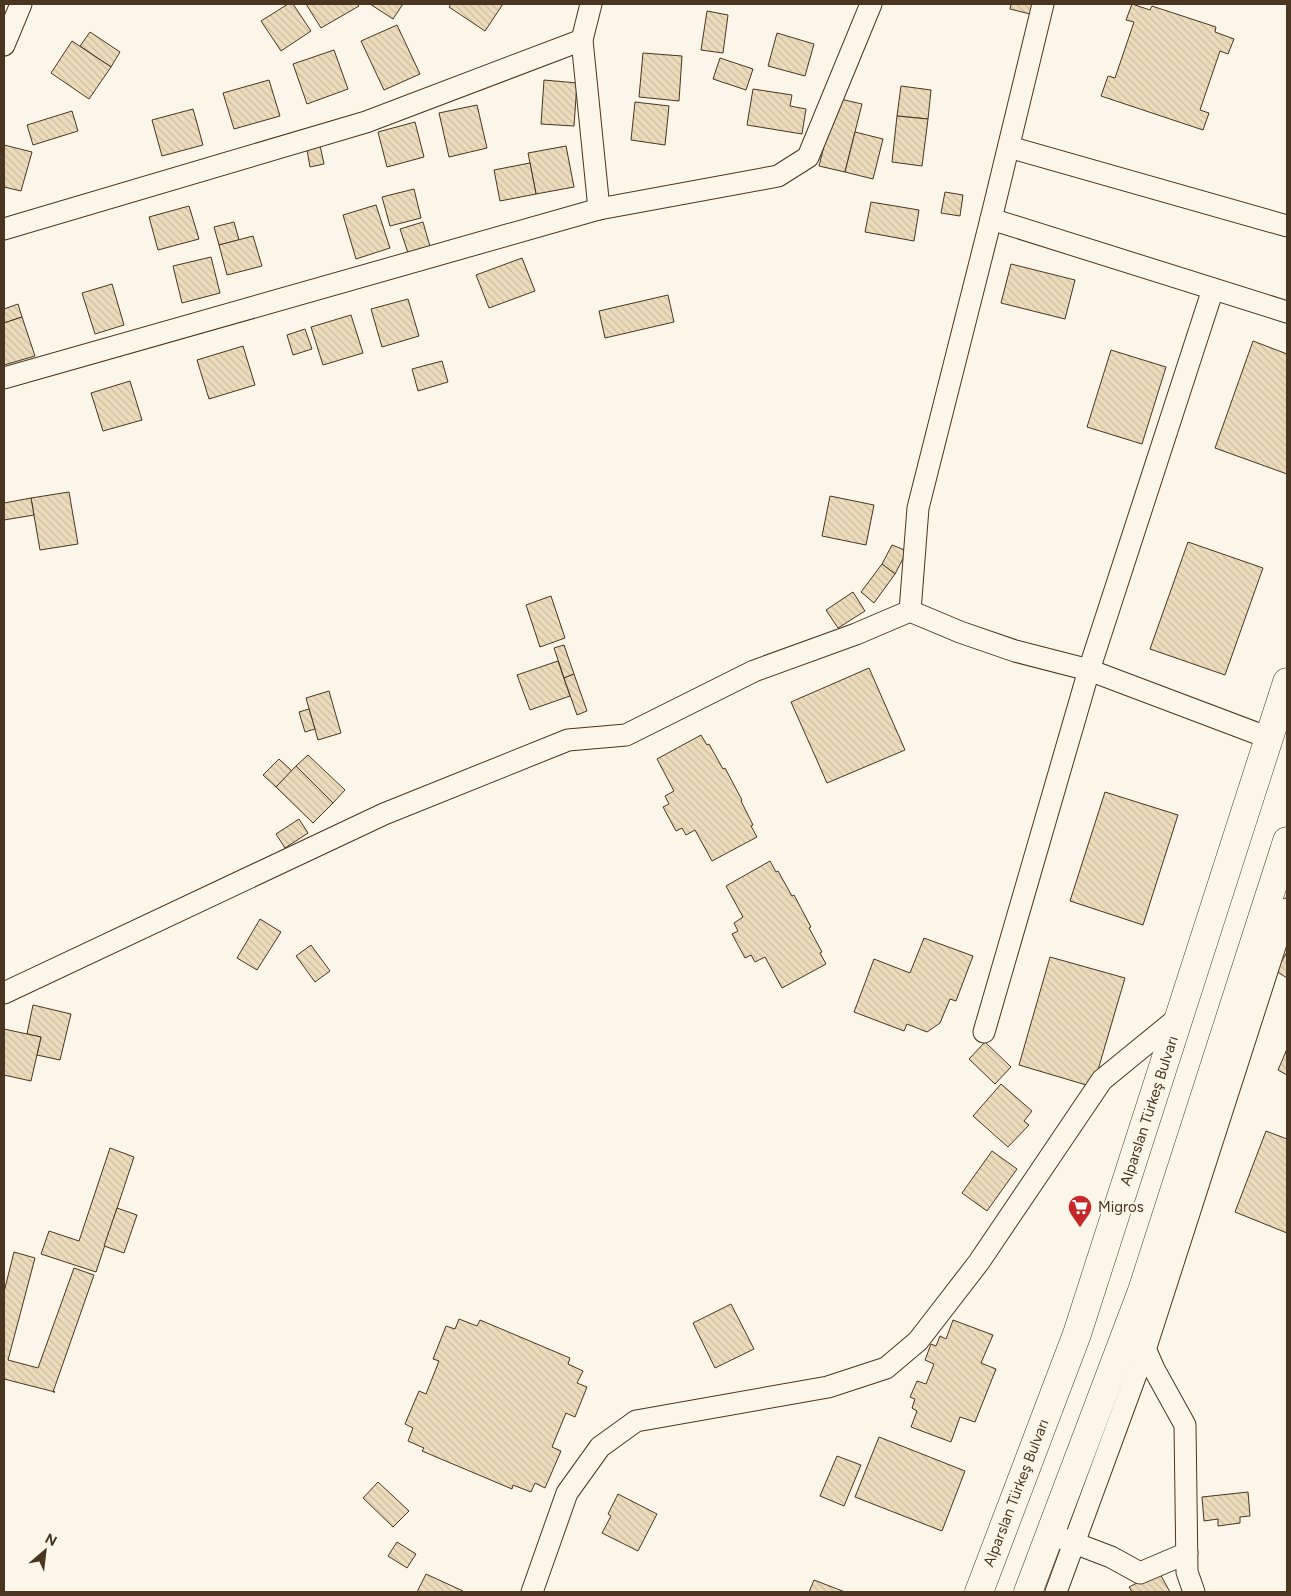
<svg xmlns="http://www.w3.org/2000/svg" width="1291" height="1596" font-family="Figtree,sans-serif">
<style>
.building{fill:url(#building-back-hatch);stroke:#4a3520}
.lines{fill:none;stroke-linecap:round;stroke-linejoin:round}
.street-casing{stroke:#4a3520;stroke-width:23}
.secondary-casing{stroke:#4a3520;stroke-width:29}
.street{stroke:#fbf6e9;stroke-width:21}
.secondary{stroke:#fbf6e9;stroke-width:28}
.labels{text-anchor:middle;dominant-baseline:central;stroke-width:4;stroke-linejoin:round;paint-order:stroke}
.street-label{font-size:15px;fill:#4a3520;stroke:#fbf6e9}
.poi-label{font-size:15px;fill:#4a3520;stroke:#fbf6e9;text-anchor:start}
</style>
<defs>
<pattern id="building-back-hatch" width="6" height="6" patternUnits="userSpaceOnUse" patternTransform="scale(1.25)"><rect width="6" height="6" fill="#ecdcbc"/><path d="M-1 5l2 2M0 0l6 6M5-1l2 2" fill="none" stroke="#ccbda1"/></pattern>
</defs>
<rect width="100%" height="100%" fill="#fbf6e9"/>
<g class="building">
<path d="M288,4H293L311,31L281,51L261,21Z"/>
<path d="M306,4H357L359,6L321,28Z"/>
<path d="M370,4H403L393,19Z"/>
<path d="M451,4H503L485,31L449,7Z"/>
<path d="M1011,4H1036L1034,15L1010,9Z"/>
<path d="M1132,4L1150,10L1152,6L1216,27L1215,32L1234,39L1228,54L1220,51L1200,110L1209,113L1203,130L1101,96L1108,76L1115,78L1134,22L1126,20Z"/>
<path d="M707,11L728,15L723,53L701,50Z"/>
<path d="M397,25L420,74L384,90L361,41Z"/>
<path d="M90,32L120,52L111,67L80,46Z"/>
<path d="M777,33L814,44L805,76L768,66Z"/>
<path d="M72,41L111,67L89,99L51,73Z"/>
<path d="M334,50L348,89L307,104L293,64Z"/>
<path d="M643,53L682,56L679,101L639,97Z"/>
<path d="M720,58L753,69L746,90L713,79Z"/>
<path d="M269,80L280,116L234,129L223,93Z"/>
<path d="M544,80L577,83L574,126L541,124Z"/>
<path d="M901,86L931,90L928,119L897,116Z"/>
<path d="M753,89L792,95L790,106L806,109L802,134L747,125Z"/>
<path d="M836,98L862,104L845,172L819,166Z"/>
<path d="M635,102L669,106L665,145L631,140Z"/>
<path d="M477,105L487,148L449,157L439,113Z"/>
<path d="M193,109L203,145L162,156L152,120Z"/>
<path d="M72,111L78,131L33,145L27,125Z"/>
<path d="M897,116L928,119L922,166L892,162Z"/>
<path d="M415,122L424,157L387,167L378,132Z"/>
<path d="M855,132L883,139L873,179L845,172Z"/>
<path d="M319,141L324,164L310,167L306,144Z"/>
<path d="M4,145L32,152L21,191L4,187Z"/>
<path d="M566,146L574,187L536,194L528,153Z"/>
<path d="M530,163L536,194L500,201L494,170Z"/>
<path d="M414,189L421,218L390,226L382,197Z"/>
<path d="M945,192L963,195L960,216L941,213Z"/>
<path d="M871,202L919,210L914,241L865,232Z"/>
<path d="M376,205L390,248L356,259L343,215Z"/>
<path d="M189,206L199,239L158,250L149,217Z"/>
<path d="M234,222L239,240L219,245L214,227Z"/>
<path d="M423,222L431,250L409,256L400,229Z"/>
<path d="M253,236L262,266L227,275L219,245Z"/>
<path d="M211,257L220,293L182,303L173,266Z"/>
<path d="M522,258L535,291L489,308L476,275Z"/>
<path d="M1011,264L1075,280L1065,319L1001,303Z"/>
<path d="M112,284L124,325L95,334L82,293Z"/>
<path d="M668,295L674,322L605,338L599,311Z"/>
<path d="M408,299L419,336L382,347L371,309Z"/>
<path d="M18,304L22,317L4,323V309Z"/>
<path d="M351,315L363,353L323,365L311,327Z"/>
<path d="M22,317L35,356L4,365V323Z"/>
<path d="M305,329L312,349L293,355L287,335Z"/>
<path d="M1253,341L1287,354V474L1215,448Z"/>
<path d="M243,346L255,385L209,399L197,360Z"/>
<path d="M1111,350L1166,367L1142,444L1087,427Z"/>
<path d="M442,361L448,382L418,391L412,369Z"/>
<path d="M130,381L142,420L103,431L91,393Z"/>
<path d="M69,492L78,544L40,550L31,498Z"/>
<path d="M830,496L874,505L866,545L822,536Z"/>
<path d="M31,498L34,515L4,520V503Z"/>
<path d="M1188,542L1263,568L1225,675L1150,649Z"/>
<path d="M892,545L907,551L895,574L882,564Z"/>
<path d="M882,564L895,574L874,603L861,592Z"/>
<path d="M853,592L865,611L838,628L826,610Z"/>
<path d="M551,596L565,638L540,647L526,605Z"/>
<path d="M564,645L574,674L564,678L554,648Z"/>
<path d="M558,661L570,696L530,710L517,675Z"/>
<path d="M869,668L905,750L827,783L791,702Z"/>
<path d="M574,674L587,711L577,715L564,678Z"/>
<path d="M329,691L341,733L318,740L306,698Z"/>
<path d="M309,709L315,729L305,732L299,712Z"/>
<path d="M701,735L707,745L709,744L723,769L725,768L742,800L741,801L753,825L751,826L757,837L712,861L695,830L686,835L682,828L676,831L663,807L669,804L665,796L674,791L657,759Z"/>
<path d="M308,755L345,790L333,803L296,766Z"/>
<path d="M279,759L292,771L276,787L263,775Z"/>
<path d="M296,766L333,803L313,823L276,787Z"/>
<path d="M1105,792L1178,815L1143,925L1070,901Z"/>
<path d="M299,819L308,833L285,848L276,834Z"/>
<path d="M770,861L776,872L778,871L792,896L794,895L811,927L809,928L822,952L820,953L826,964L782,988L765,957L755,962L751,955L745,958L732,934L738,931L734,923L743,917L726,886Z"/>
<path d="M260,919L281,932L257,970L237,958Z"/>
<path d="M924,938L973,956L956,1001L950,999L940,1023L927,1032L907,1024L904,1031L854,1012L874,959L910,973Z"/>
<path d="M311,945L330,971L315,982L296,956Z"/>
<path d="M1287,952V978L1276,971Z"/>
<path d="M1050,957L1125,978L1093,1087L1019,1065Z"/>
<path d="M33,1005L71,1014L60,1060L37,1055L41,1037L27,1034Z"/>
<path d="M4,1029L41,1037L31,1081L4,1075Z"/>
<path d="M985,1042L1011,1067L995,1084L969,1059Z"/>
<path d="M1287,1049V1075L1278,1070Z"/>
<path d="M1001,1084L1032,1111L1024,1121L1029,1125L1008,1147L973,1116Z"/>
<path d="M1266,1131L1287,1139V1233L1235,1212Z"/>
<path d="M110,1148L134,1157L96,1272L41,1254L49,1231L79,1241Z"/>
<path d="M992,1151L1017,1169L987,1211L962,1193Z"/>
<path d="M117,1208L137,1215L124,1253L104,1246Z"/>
<path d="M14,1252L35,1258L8,1360L38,1368L74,1268L94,1275L53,1392H55L4,1379V1292Z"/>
<path d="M731,1304L754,1349L715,1368L693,1323Z"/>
<path d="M459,1319L477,1326L480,1320L570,1358L568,1364L583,1371L577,1383L587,1387L575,1417L566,1413L552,1447L561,1451L545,1488L535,1483L531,1492L513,1485L512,1489L422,1451L424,1448L408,1441L413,1428L405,1424L419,1391L426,1394L439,1361L433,1359L446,1326L455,1329Z"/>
<path d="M953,1320L993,1335L981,1363L996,1369L975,1422L960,1417L951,1442L911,1427L917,1411L912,1408L915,1399L910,1397L917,1381L926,1384L934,1364L925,1360L931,1344L936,1346L940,1336L946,1339Z"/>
<path d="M879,1437L965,1471L942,1531L855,1497Z"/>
<path d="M837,1456L861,1465L844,1506L820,1496Z"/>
<path d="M378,1482L409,1511L393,1527L363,1498Z"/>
<path d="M1248,1492L1250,1516L1240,1517V1523L1218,1526V1519L1204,1521L1202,1497Z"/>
<path d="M618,1494L657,1514L638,1551L602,1533L611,1516L608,1514Z"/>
<path d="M397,1542L416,1554L407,1568L388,1556Z"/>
<path d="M1159,1572L1170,1592H1132L1129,1587Z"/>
<path d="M426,1574L463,1591V1592H417Z"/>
<path d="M814,1580L845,1592H809Z"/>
</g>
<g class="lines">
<defs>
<g id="street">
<path d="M591,4L582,40L599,209"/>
<path d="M1043,4L991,219L918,508L910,611L960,632L1015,651L1089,670L1269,738"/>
<path d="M4,45L21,4"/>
<path d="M1009,147L1287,226"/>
<path d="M991,219L1287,312"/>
<path d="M4,229L366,122L582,40"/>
<path d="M4,378L599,209L778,176L808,157L871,4"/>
<path d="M4,993L384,814L568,740L626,735L754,671L856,634L910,611"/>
<path d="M984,1032L1089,670L1213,289"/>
<path d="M1143,1344L1154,1369L1185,1425L1187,1572L1194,1592"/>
<path d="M1061,1538L1111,1557L1140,1573L1187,1553"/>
<path d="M532,1592L567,1493L600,1447L636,1421L828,1387L886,1368L918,1341L979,1262L1102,1080L1179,1017"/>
<path d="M1056,1592L1145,1350L1287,909"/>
</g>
<g id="secondary">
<path d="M979,1592L1077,1334L1287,682"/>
<path d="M1028,1592L1142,1291L1287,841"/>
</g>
</defs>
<use href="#street" class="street-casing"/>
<use href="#secondary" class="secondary-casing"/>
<use href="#street" class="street"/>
<use href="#secondary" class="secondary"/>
</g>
<defs>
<symbol id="supermarket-pin" viewBox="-11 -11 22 30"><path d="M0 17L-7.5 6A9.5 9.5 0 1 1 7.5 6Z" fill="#c62828" stroke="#fbf6e9"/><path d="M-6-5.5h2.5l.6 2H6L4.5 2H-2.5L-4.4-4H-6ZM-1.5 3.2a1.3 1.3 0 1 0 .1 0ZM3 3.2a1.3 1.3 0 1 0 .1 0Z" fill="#fff"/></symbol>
</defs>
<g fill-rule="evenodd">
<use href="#supermarket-pin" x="1066" y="1193" width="28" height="38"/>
</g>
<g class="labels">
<g class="street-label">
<text transform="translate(1149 1111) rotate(-72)">Alparslan Türkeş Bulvarı</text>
<text transform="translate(1016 1493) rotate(-69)">Alparslan Türkeş Bulvarı</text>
</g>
<g class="poi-label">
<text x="1098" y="1207">Migros</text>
</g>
</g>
<rect width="1291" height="1596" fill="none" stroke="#4a3520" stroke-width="10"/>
<g transform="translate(45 1551) rotate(28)" stroke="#fbf6e9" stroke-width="4" paint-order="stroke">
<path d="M0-4L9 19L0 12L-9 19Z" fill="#4a3520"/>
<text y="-8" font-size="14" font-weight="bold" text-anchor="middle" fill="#4a3520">N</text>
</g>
</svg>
